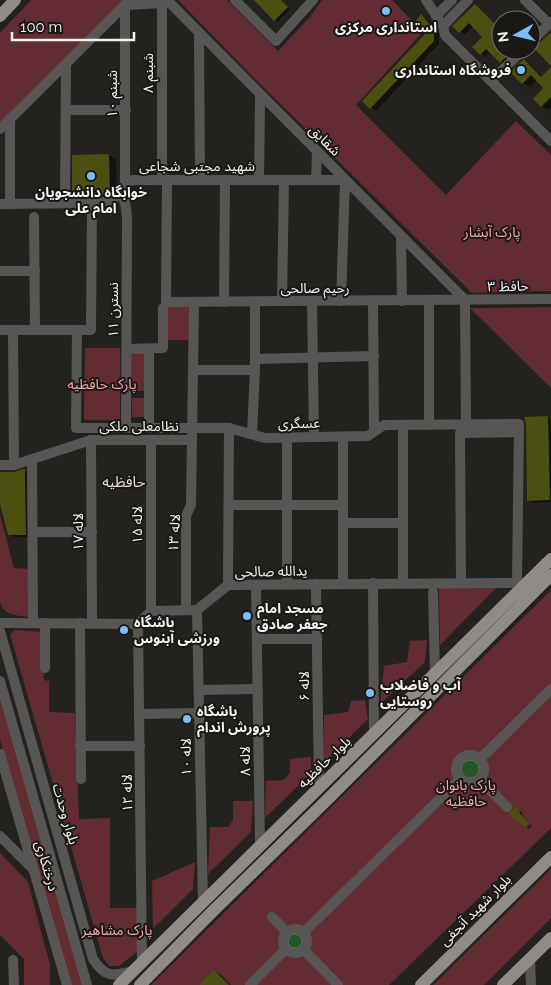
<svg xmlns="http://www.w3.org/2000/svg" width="551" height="985" font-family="Raleway,'Noto Sans Arabic',sans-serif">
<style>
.green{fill:#632c33}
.water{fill:#26542b;stroke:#648366}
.shadow{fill:#0007}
.building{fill:#4b4f0f}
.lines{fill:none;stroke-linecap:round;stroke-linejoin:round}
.minor{stroke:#585655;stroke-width:10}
.major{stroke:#8e8b89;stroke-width:12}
.poi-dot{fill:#7abff8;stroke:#1a1815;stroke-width:2}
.labels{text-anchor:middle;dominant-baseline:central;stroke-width:4;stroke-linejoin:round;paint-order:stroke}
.poi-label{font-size:14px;font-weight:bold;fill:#f3f2f0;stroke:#1a1815;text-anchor:start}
.street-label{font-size:14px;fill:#f3f2f0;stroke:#1a1815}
.park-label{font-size:14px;fill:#f4a8ae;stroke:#1a1815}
.neighbourhood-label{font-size:15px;fill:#e3e0dc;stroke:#1a1815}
</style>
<rect width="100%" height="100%" fill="#23221e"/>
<g class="green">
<path d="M31,0H124L0,124V33Z"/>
<path d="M178,0H227L278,51L310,17L322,0H392L423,32L356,105L446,195L516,121L551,155V291L472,293L249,73Z"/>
<path d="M168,304H192L191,340H168Z"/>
<path d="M551,307V388L470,308Z"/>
<path d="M85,348H120V420H84Z"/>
<path d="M130,352H146L145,391H130Z"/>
<rect x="132" y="398" width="13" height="19"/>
<path d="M0,515L14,568L30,569L28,617C16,615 4,616 0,602Z"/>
<path d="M497,587L440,645L439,588Z"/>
<path d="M551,590V828L389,985H151Z"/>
<path d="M15,630L42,632L44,680L49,681V712L75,713L79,819L110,818V908H138V951L119,966H109L103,958L10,634Z"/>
<path d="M427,640L425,662L380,704L384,666L407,662L410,641Z"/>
<path d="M0,693L83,985H70L69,983L0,740Z"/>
<path d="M365,700L368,719L323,763L324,715L348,712L351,701Z"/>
<path d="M311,757V773L265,818L266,781L283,780L290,773V759Z"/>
<path d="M233,801H253L251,832L208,874L210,827H228L233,820Z"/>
<path d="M0,853L28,882L50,965V985H24V959L0,935Z"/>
<path d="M195,862L193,889L153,929L152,881Z"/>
<path d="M551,869V918L484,985H433Z"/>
</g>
<g class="water">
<circle cx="470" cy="769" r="9"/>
<circle cx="295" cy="941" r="7"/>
</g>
<g class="shadow">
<path d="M254,0H281L290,9L278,22Z"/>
<path d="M475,5L501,29V50H517L505,65L490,52L485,57L481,54L484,37L473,26L465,35L454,26Z"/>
<path d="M421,16L426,18L439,33V44L376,111L364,101L427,33Z"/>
<path d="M524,61L531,65L543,77L551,69V108L549,110L541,106L545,88L537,80L530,87L523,83Z"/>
<path d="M109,155L116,159L117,196L80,200L73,196V156Z"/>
<path d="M548,418L551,420V502L533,503L528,500Z"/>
<path d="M25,471L30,473V537H14L9,534L0,499V473H14Z"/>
<path d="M518,810L522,812L523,817L532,826L529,829L518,819Z"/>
<path d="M215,971L221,975L231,985H201Z"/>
</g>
<g class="building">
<path d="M254,0H281L288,7L274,21Z"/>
<path d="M475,4L501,30V50H513L500,63L486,49L480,55L472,47L482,37L469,23L459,33L452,26Z"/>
<path d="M421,14L434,29V41L370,109L362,101L426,33L415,22Z"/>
<path d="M551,32V66L534,48Z"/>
<path d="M524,59L541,77L551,67V97L541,107L533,99L543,88L531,75L522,84L510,72Z"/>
<path d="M109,154L110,193L108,194L92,196H72V155Z"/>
<path d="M548,416L550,500L527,501L526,424L524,417Z"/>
<path d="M23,469H25L26,535H8L0,504V472H14Z"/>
<path d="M514,807L519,808L520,814L530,824L525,828L516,819L510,817L509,813L512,811Z"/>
<path d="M214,970L229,985H199Z"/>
</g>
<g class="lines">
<g class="minor">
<path d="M167,0L465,300"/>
<path d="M235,0L276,41L313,0"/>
<path d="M426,0L443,26L445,35L551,141"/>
<path d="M525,0L549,24"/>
<path d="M125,5L162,3V180"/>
<path d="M125,5V182"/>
<path d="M436,16L452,0"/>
<path d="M443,26L468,0"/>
<path d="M531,42L551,22"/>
<path d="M491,81L523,50"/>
<path d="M66,110H126"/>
<path d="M0,129L125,5"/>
<path d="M167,180L166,302L551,299"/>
<path d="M200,180L199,35L200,34"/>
<path d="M259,180L260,98L262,96"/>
<path d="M316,180L317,151"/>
<path d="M120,193C126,201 126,208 127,218L126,428"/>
<path d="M65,203L66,64"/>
<path d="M0,204L92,203L111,201L120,193L125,182L134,180H345L341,301"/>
<path d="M10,204V119"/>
<path d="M34,217L35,330"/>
<path d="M401,238L402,301"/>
<path d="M0,271H35"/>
<path d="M465,300L466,424"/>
<path d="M282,301L284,180"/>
<path d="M312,301L314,437"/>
<path d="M373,301L374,431"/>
<path d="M429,301V425"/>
<path d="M224,302L225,180"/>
<path d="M0,330H91L92,203"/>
<path d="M13,330L14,465"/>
<path d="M77,330L76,428H229L265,438L368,436L384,425L519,424L517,583"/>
<path d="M127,349L163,348V308"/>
<path d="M149,349V428"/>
<path d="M255,359L374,356"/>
<path d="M194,370H255"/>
<path d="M403,432V583"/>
<path d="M252,434L255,370V302"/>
<path d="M91,440L92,623"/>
<path d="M151,440V611"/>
<path d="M32,460L33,623"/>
<path d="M0,465H14L91,440H192"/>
<path d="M229,505H343"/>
<path d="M343,523H403"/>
<path d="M33,532H92"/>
<path d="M461,582L460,433L519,432"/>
<path d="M373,583L374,734"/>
<path d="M287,584V437"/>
<path d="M316,584L319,787"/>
<path d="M343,584V442"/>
<path d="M228,585L229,428"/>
<path d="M256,585L260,846"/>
<path d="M433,592L435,674"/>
<path d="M186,610V516L191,505L194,302"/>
<path d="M197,610L203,903"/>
<path d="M0,623L138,624L151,611L197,610L228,585L523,583"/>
<path d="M80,623L81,779"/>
<path d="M138,624L142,962"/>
<path d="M0,631L93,959C105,978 113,976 133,971"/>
<path d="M257,639H317"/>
<path d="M45,668V623"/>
<path d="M0,681L87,985"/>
<path d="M199,690L258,689"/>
<path d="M140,714L199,713"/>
<path d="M80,746H140"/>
<path d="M0,754L67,985"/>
<circle cx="470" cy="769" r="14"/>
<path d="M480,759L551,689"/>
<path d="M479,779L507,807"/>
<path d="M0,836L33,869"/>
<path d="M272,917L287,932"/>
<circle cx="295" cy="941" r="12"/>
<path d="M304,932L461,778"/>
<path d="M304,950L338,985"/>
<path d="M530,959L531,985"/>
<path d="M13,960L14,985"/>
<path d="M250,985L286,949"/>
</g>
<g class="major">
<path d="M0,16L15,0"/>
<path d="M119,985L551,559"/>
<path d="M140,985L212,912L329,798L551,575"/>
<path d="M421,985L551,857"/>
<path d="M503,985L551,938"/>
</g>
</g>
<g class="poi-dot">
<circle cx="386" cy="11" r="5"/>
<circle cx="521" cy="70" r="5"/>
<circle cx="91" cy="176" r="5"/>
<circle cx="247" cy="616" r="5"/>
<circle cx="124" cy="630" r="5"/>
<circle cx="370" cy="693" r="5"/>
<circle cx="187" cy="719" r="5"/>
</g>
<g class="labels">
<g class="poi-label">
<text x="386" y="27" text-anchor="middle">استانداری مرکزی</text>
<text x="511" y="70" text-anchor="end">فروشگاه استانداری</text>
<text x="91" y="192" text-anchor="middle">خوابگاه دانشجویان<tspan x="91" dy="16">امام علی</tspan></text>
<text x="257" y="608">مسجد امام<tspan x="257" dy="16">جعفر صادق</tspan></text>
<text x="134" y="622">باشگاه<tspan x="134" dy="16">ورزشی آبنوس</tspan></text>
<text x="380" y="685">آب و فاضلاب<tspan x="380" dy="16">روستایی</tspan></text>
<text x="197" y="711">باشگاه<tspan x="197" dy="16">پرورش اندام</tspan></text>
</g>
<g class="street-label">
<text transform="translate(148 73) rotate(-90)">شبنم ۸</text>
<text transform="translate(112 94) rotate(-90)">شبنم ۱۰</text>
<text transform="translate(325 140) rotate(45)">شقایق</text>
<text x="197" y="166">شهید مجتبی شجاعی</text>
<text transform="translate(508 286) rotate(-1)">حافظ ۳</text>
<text x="315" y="288">رحیم صالحی</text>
<text transform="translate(113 310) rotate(-90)">نسترن ۱۱</text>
<text transform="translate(299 423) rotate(-1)">عسگری</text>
<text x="139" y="426">نظامعلی ملکی</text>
<text transform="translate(137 525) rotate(-90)">لاله ۱۵</text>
<text transform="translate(78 532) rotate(-90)">لاله ۱۷</text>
<text transform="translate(174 533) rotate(-86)">لاله ۱۳</text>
<text transform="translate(271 571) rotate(-1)">یدالله صالحی</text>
<text transform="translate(304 686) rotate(-91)">لاله ۶</text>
<text transform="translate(186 757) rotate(-91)">لاله ۱۰</text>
<text transform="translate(245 761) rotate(-91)">لاله ۸</text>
<text transform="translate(324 762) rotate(-44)">بلوار حافظیه</text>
<text transform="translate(127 793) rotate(-91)">لاله ۱۲</text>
<text transform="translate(66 814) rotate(74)">بلوار وحدت</text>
<text transform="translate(47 866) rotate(74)">درختکاری</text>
<text transform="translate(475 910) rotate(-45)">بلوار شهید آنجفی</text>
</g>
<g class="park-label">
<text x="492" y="232">پارک آبشار</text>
<text x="102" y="384">پارک حافظیه</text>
<text x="466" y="785">پارک بانوان<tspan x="466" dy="16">حافظیه</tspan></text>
<text x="117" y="930">پارک مشاهیر</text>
</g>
<g class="neighbourhood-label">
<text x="124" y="482">حافظیه</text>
</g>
</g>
<g transform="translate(516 35) rotate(262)"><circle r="24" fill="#1a1815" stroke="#716f6d"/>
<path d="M0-4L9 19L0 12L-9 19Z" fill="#7abff8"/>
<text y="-8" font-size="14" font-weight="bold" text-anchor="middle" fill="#f3f2f0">N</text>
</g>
<path d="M12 32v8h122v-8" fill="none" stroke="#f3f2f0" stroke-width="2.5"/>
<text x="20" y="32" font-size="15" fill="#f3f2f0" stroke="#1a1815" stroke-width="4" paint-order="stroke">100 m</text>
</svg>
